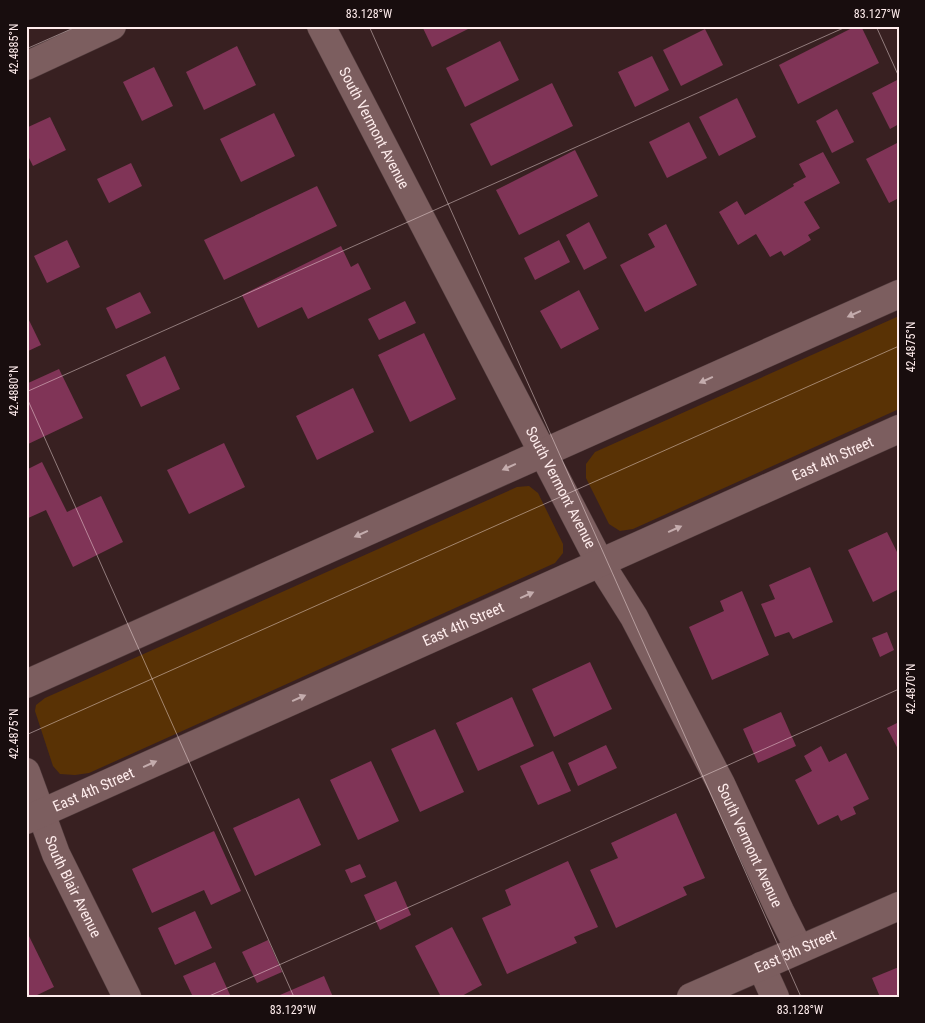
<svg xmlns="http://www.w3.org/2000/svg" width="925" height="1023" font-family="'Roboto Condensed',sans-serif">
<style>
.green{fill:#593205}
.building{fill:#803457}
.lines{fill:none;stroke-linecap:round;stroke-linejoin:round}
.minor-casing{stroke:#503b3c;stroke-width:29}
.minor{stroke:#7c5e5f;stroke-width:28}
.oneway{fill:#c4acad}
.ticks{fill:none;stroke:#feecec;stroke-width:1;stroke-opacity:0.45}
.labels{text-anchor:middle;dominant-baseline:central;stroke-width:4;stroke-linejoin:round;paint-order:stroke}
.street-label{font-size:15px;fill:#feecec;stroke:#180d0e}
.neatline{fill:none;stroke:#feecec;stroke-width:2}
.ticks-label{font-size:12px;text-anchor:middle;fill:#feecec}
</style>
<rect width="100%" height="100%" fill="#382021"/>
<g class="green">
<path d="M899,316V409L633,529L620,531L609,524L586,478V464L595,452Z"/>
<path d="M529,486L538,493L563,544V553L555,563L89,773L75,775L60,774L53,766L35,711L36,705L45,698L517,487Z"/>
</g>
<g class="building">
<path d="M422,26H474L432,47Z"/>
<path d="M856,26H861L879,63L798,104L779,65Z"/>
<path d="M705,29L723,65L681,86L663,50Z"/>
<path d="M500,41L519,80L465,107L446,68Z"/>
<path d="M237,46L256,85L204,110L186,72Z"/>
<path d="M652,56L669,90L635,107L618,72Z"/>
<path d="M154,67L173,106L142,121L123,82Z"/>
<path d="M899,79V124L890,129L872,93Z"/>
<path d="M552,83L573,126L491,166L470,124Z"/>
<path d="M737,98L756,137L719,156L699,117Z"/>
<path d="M837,109L854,142L832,153L816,121Z"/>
<path d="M274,113L295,156L241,182L220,139Z"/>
<path d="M50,117L66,150L33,166L26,152V128Z"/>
<path d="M689,122L707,158L667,178L649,142Z"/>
<path d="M899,142V198L889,203L866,159Z"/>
<path d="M575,150L598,196L519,235L496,190Z"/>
<path d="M823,152L840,183L804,202L820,228L808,235L811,240L784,256L781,251L770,257L756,234L738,245L719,212L737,201L745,215L794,186L793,184L806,177L799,164Z"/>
<path d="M131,163L142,186L109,203L97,179Z"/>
<path d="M317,186L337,226L224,280L204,240Z"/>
<path d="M589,222L607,258L584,270L566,235Z"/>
<path d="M666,224L697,285L645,312L620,265L655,247L648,234Z"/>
<path d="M67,240L80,267L47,283L34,256Z"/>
<path d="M559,240L570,262L535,280L524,258Z"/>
<path d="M341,246L351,267L358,263L371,289L308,319L302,307L258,328L242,295Z"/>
<path d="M579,290L599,329L561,349L540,311Z"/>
<path d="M140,292L151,313L116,329L106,308Z"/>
<path d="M405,301L416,323L379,340L368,319Z"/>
<path d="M26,314L41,345L26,352Z"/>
<path d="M424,333L456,399L410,422L378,355Z"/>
<path d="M165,356L180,389L141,407L126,375Z"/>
<path d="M59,369L83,418L26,445V384Z"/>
<path d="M353,388L374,432L317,460L296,416Z"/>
<path d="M224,443L245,487L189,514L167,470Z"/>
<path d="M42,462L67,512L101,496L123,542L73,567L46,510L26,519V470Z"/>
<path d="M887,532L899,556V589L873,602L848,550Z"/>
<path d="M810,567L833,622L793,639L789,632L775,637L761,604L775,599L769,585Z"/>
<path d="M742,591L769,655L712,680L689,627L724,611L720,601Z"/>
<path d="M887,632L894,650L880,657L872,638Z"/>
<path d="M590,662L612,709L554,737L532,689Z"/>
<path d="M512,697L534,746L478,771L456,723Z"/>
<path d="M781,712L796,746L758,763L743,729Z"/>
<path d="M899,722V751L887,728Z"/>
<path d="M435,729L464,792L420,812L391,749Z"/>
<path d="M606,745L617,768L578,786L568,763Z"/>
<path d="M821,746L829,762L846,753L869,799L853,807L856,814L841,821L838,815L818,825L795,780L812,771L804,756Z"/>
<path d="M553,751L571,791L538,805L520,766Z"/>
<path d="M371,761L399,821L358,840L330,780Z"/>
<path d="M299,798L321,845L255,876L233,828Z"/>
<path d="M676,813L705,878L683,887L687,895L616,928L590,870L618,858L611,843Z"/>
<path d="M214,831L241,891L211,905L204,890L152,913L132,869Z"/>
<path d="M568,861L598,927L574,937L577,943L507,974L482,918L511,905L505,890Z"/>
<path d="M360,864L366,877L351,883L345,870Z"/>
<path d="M396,881L411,915L380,930L364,895Z"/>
<path d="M195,911L212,948L175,965L158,928Z"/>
<path d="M452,927L482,985L460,997H441L415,946Z"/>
<path d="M26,930L54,987L33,997H26Z"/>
<path d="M268,940L282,972L257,983L242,952Z"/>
<path d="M215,962L231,997H193L183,976Z"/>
<path d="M899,967V997H880L872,978Z"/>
<path d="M324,976L333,997H281L280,995Z"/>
</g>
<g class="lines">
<defs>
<g id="minor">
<path id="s1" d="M321,26L600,563L634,617L721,784L780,911L799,949"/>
<path d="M26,66L112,26"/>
<path d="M26,684L899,294"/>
<path id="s2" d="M26,772L56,854L127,997"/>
<path id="s3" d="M26,820L899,429"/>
<path d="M761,966L775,997"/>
<path id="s4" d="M691,997L899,906"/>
</g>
</defs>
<use href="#minor" class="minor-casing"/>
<use href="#minor" class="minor"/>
</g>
<defs><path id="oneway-solid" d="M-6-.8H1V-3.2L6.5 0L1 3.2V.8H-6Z" transform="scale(1.25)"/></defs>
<g class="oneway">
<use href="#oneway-solid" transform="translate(854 314) rotate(156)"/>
<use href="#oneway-solid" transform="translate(706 380) rotate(156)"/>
<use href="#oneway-solid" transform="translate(509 467) rotate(156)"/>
<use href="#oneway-solid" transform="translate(675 529) rotate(-24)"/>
<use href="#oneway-solid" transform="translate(361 534) rotate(156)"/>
<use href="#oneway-solid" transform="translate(527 595) rotate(-24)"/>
<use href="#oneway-solid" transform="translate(299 698) rotate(-24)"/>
<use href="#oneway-solid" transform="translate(150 764) rotate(-24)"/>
</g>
<path class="ticks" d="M369,26L801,997M876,26L899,77M26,49L78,26M26,392L848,26M26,396L294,997M26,735L899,346M207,997L899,689"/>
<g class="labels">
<g class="street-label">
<text stroke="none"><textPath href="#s1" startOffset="115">South Vermont Avenue</textPath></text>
<text stroke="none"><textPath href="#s3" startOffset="884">East 4th Street</textPath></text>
<text stroke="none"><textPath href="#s1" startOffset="520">South Vermont Avenue</textPath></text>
<text stroke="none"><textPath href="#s3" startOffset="479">East 4th Street</textPath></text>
<text stroke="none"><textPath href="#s3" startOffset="74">East 4th Street</textPath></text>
<text stroke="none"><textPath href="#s1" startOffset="925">South Vermont Avenue</textPath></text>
<text stroke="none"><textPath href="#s2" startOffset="124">South Blair Avenue</textPath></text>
<text stroke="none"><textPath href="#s4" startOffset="114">East 5th Street</textPath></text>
</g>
</g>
<rect width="925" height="1023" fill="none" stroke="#180d0e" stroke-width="55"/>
<rect x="28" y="28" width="870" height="968" class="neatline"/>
<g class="ticks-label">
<text x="369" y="18">83.128°W</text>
<text x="877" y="18">83.127°W</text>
<text transform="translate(14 49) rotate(-90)" y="4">42.4885°N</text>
<text transform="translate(911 347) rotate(-90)" y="4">42.4875°N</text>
<text transform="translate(14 391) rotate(-90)" y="4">42.4880°N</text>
<text transform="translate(911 689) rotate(-90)" y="4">42.4870°N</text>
<text transform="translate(14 734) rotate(-90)" y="4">42.4875°N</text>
<text x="293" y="1014">83.129°W</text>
<text x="800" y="1014">83.128°W</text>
</g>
</svg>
